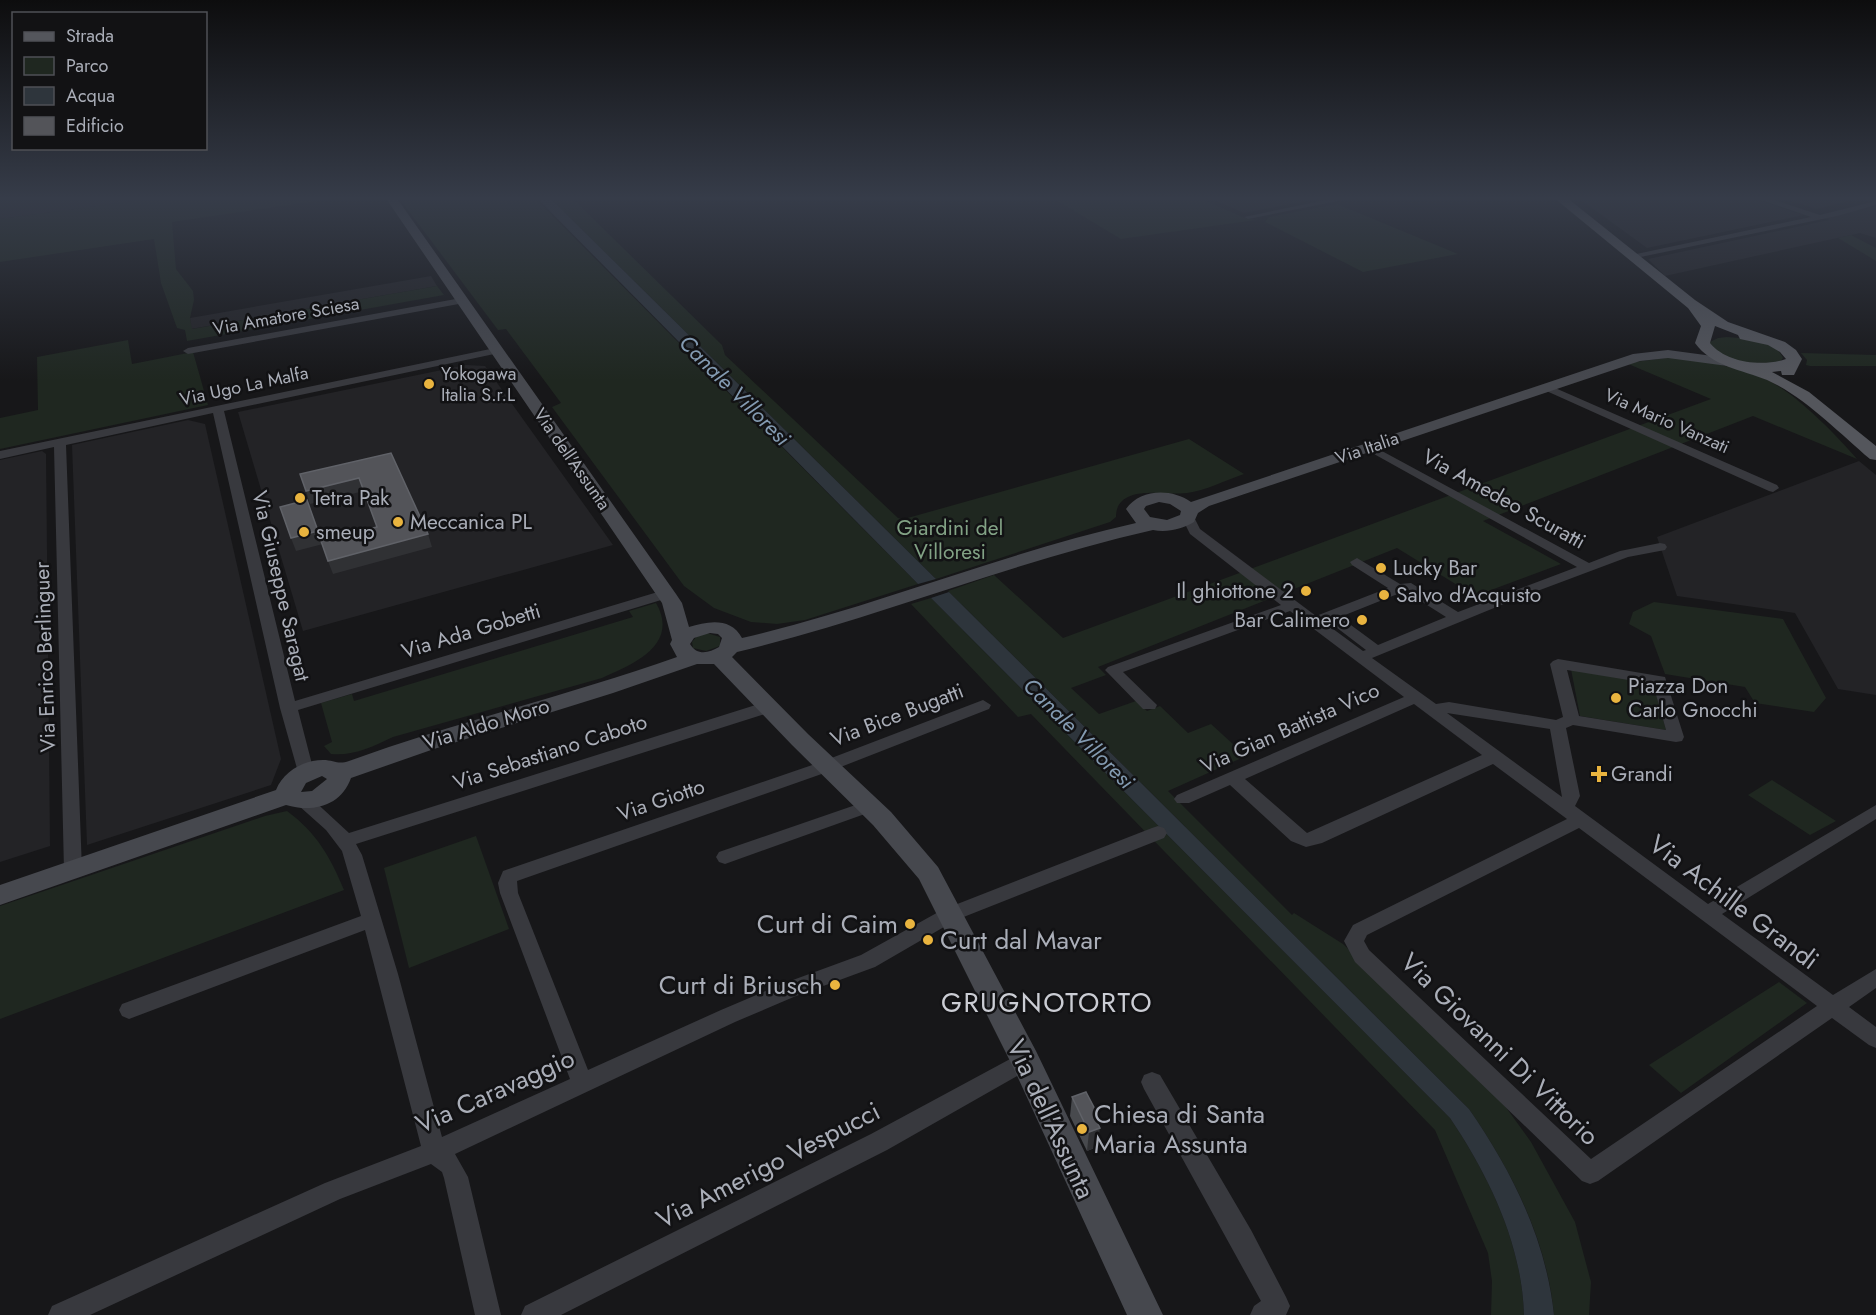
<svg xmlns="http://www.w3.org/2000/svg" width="1876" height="1315" font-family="Jost,sans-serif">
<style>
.built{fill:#232326}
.green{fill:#1f2720}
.water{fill:#2e353c}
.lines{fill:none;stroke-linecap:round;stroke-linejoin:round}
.street{fill:#38393e;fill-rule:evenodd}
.secondary{fill:#46484e;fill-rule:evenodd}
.primary{fill:#54565c;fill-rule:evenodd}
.wall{fill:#484a4e}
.shaded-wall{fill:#303134}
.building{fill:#535459;stroke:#606268;stroke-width:1.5}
.poi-dot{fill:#e9b43f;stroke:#121214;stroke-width:2}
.labels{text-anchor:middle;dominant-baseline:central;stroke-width:5;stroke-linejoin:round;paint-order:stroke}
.far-street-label{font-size:18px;fill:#aaaeb8;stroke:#121214}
.far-poi-label{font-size:18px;fill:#aaaeb8;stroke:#121214;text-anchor:start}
.poi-label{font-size:21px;fill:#aaaeb8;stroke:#121214;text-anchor:start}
.street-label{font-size:21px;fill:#aaaeb8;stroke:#121214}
.park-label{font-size:21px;fill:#82a285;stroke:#121214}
.water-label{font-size:22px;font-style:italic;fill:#839ab1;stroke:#121214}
.near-street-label{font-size:26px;fill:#aaaeb8;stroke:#121214}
.near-poi-label{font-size:26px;fill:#aaaeb8;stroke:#121214;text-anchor:end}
.near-neighbourhood-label{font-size:27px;letter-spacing:1.5px;fill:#cbcdd4;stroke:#121214}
</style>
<rect width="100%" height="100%" fill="#171719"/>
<g class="built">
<path d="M0,197H163L0,219Z"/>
<path d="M1207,197H1327L1244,213Z"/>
<path d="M1577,197H1748L1804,215L1647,248Z"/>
<path d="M1777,197H1865L1817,209Z"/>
<path d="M1876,206V238L1860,233L1665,276L1648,259L1829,220L1823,217Z"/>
<path d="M431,276L437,286L191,329L190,318Z"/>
<path d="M466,365L485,366L613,545L303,631L238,412Z"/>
<path d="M188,420L205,424L281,759L271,785L87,845L72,445Z"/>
<path d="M42,451L46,454L50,846L0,862V460Z"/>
<path d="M1859,461L1876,475V695L1838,689L1795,613L1677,596L1657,537Z"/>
</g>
<g class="green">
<path d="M163,197H344L172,222L176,269L193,291L194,300L190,318L192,329L437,286L444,295L187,341L185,330L177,328L161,283L154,239L0,262V219Z"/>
<path d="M536,197L540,203L918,584L805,620L777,624L751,622L714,608L684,586L552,407L561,403L506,329L498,330L399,198Z"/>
<path d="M549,197H571L722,345L725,355L898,518L904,519L1189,439L1244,474C1226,480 1205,491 1187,493C1168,496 1116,482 1116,517L1110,522L936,579Z"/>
<path d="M1051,197H1197L1245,218L1256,220L1121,239Z"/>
<path d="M1337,204L1458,254L1363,272L1265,222L1269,217Z"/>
<path d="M1851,235L1876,248V261L1838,238Z"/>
<path d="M1727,337C1744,338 1776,340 1783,358L1780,362C1752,364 1728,365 1708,343L1718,338Z"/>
<path d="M128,340L132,364L193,352L208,405L0,449V418L38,410L37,357Z"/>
<path d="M1801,353L1876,355V366H1810L1806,365L1807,360Z"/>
<path d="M1674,357C1706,361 1736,366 1765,379C1796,393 1834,433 1857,459L1753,416L1483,521L1561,564L1475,596L1397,548L1098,667L1106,675L1071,688L1099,714L1136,701L1147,711L1160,706L1188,733L1211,724L1246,756L1168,791L1292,915L1294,913L1343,944L1489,1084L1531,1142L1575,1222L1591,1282L1589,1315H1554C1547,1240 1512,1171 1469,1109L948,591L994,575L1063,638L1711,399L1626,363Z"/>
<path d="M931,598L1450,1118C1489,1176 1522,1244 1524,1315H1491L1492,1281L1488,1253L1435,1130L1031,714L1018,717L911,604Z"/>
<path d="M1654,602L1783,619L1826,698L1814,712L1755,703L1745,687L1665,674L1651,636L1629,624L1633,612Z"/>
<path d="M656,603C680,645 633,664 602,678L393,737C372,747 354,756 331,754L324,746L332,742L321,703L352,694L354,701L633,617L629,611Z"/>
<path d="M707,633L720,637V646L706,651L693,648L692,642L697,636Z"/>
<path d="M1571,669L1653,682L1666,730L1580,716Z"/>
<path d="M1772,780L1836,821L1810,835L1748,795Z"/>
<path d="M287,811C317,833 330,857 344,890L0,1019V906L265,816Z"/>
<path d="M476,836L509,929L409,968L384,868Z"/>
<path d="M1779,982L1807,1003L1681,1093L1649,1065Z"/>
</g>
<g class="water">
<path d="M536,197H549L936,579L918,584Z"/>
<path d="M949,592L1469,1109C1512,1171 1546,1239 1554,1315H1524C1522,1244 1489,1176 1450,1118L931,598Z"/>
</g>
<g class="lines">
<g class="street">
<path d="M1340,197H1358L1248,219L1244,217Z"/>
<path d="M1752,197H1765L1820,215L1876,201V205L1837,216L1631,259L1627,256L1811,217Z"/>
<path d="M461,298L466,301L464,303L188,354L183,351L188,348Z"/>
<path d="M495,348L500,351L499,353L224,411L295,701L661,591H671L673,594L671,597L298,710L314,772L312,776H300L298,772L280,708L213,413L66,445L82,870L80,875L73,877L66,875L64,870L54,447L0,459V451Z"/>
<path d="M1546,384L1777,485L1779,488L1773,492L1769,491L1542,389L1541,387Z"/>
<path d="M1369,444L1589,563L1620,551L1660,543L1665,544L1667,547L1665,550L1628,557L1516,599L1372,658L1436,704L1449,702L1556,720L1563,717L1550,664L1553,661L1558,659L1665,677L1684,737L1682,741L1676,742L1573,725L1566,728L1580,796L1575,806L1708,904L1876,805V819L1722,914L1833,995L1876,969V988L1849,1007L1876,1027V1048L1869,1045L1832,1018L1598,1181L1590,1184L1582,1181L1355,962L1344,941L1353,925L1567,819L1493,764L1322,843L1306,847L1291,841L1230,785L1189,803H1177L1174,799L1177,795L1404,697L1290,611L1123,672L1157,705L1155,709H1143L1108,673L1105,670L1108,667L1281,605L1190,534L1182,518L1183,515H1193L1200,529L1316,616L1388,588L1352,565L1350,562L1357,558L1400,584L1411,583L1458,612L1577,567L1365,449L1363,447ZM1405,591L1446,617L1378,645L1340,617ZM1328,621L1366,650L1363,651L1325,623ZM1567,670L1653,684L1666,730L1579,716ZM1414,704L1482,755L1307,833L1245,779ZM1447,713L1550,729L1562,797ZM1579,828L1817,1006L1591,1159L1369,950L1364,941L1367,935Z"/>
<path d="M983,700L991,705L989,709L833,770L517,881L518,893L588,1070L721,1010L782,984L861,955L942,910L1152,828L1158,826L1164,828L1167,833L1164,838L956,920L875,967L796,996L735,1022L455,1154L468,1177L501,1315H475L444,1178L442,1172L431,1164L340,1199L90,1315H48L52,1306L325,1183L421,1146L365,930L129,1019L122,1016L119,1010L122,1004L361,916L342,851L326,830L298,805L295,801L298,797H310L349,833L762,703L768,702L776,707L774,711L356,844L362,855L398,974L442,1137L570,1079L500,893L498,883L503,871L821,762Z"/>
<path d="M870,800L876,802L879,806L876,810L725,864L719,862L716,857L719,852Z"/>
<path d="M1025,1051L1033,1053L1036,1060L1033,1067L887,1150L561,1315H521L525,1306L871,1134Z"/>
<path d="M1152,1072L1160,1075L1251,1230L1286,1297L1290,1306L1286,1315H1250L1254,1306L1261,1301L1144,1089L1141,1082L1144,1075Z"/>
</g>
<path class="secondary" d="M385,197H396L676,594L682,603L689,627C708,621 731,617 742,638C875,607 1002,553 1136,523L1126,509C1140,489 1171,488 1191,502L1633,354L1668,350L1735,359L1742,363L1735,367L1668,358L1640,361L1209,506L1198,513L1194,522C1182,529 1167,533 1153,530C1012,562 878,618 737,652L732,657L808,734L891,812L938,867L1036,1051L1163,1315H1127L1013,1067L919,879L873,825L792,745L714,664H697L613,693L434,749L351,778C341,806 313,813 286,805L0,905V885L276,790C283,772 303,760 323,760C334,760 338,765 349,761C457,722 569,695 677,657L670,644L672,640L662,603ZM1159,502L1170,504L1181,511L1180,515L1167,520L1150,517L1144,509L1146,506ZM710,633L718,634L722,638L719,647C709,653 697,656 690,644L694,638ZM322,776L327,779L312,791L301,792L306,783Z"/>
<path class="primary" d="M1553,197H1566L1695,300L1728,322L1785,342L1796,350L1802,359L1794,375H1782L1781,371L1772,372L1809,392L1876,446V460L1870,459C1838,432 1805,397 1767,380C1742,370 1711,366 1695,343L1701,326L1688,308ZM1715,326L1738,335L1740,339L1768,345L1780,352L1786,359C1763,367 1726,363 1710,343Z"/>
</g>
<path class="wall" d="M1072,1097L1097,1123V1147L1087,1151L1070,1116Z"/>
<g class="shaded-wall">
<path d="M359,478L364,491L310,504L306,491Z"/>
<path d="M307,500L323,544L296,551L291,538Z"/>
<path d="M428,534L432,547L333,574L328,561Z"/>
<path d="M1098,1115L1096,1129L1100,1128L1097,1147L1087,1151L1089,1132L1094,1116Z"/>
</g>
<g class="building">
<path d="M391,453L428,534L328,561L321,541L377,527L359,478L306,491L300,474Z"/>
<path d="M307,500L318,531L291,538L280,507Z"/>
<path d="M1086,1092L1098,1115L1094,1116L1100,1128L1089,1132L1072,1097Z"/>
</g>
<linearGradient id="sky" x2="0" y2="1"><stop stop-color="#0d0d0e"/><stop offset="0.52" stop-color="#363c49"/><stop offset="1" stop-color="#363c49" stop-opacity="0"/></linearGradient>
<rect width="1876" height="381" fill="url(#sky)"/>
<g class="poi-dot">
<circle cx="429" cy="384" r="6"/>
<circle cx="300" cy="498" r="6"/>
<circle cx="398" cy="522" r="6"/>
<circle cx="304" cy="532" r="6"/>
<circle cx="1381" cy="568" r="6"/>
<circle cx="1306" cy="591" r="6"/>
<circle cx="1384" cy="595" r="6"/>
<circle cx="1362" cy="620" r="6"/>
<circle cx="1616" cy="698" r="6"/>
<path d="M1596 765h6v6h6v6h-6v6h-6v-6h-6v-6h6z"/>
<circle cx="910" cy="924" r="6"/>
<circle cx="928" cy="940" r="6"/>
<circle cx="835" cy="985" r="6"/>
<circle cx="1082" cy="1129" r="6"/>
</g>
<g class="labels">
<g class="far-street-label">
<text transform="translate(286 316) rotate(-10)">Via Amatore Sciesa</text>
<text transform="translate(244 386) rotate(-12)">Via Ugo La Malfa</text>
<text transform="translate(1667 421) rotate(24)">Via Mario Vanzati</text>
<text transform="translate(1367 448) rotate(-19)">Via Italia</text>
<text transform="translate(572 459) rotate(55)">Via dell'Assunta</text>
</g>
<g class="far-poi-label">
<text x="441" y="374">Yokogawa<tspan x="441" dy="21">Italia S.r.L</tspan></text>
</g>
<g class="poi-label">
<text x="312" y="498">Tetra Pak</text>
<text x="410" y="522">Meccanica PL</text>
<text x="316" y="532">smeup</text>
<text x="1393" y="568">Lucky Bar</text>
<text x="1294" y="591" text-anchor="end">Il ghiottone 2</text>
<text x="1396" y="595">Salvo d'Acquisto</text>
<text x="1350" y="620" text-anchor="end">Bar Calimero</text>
<text x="1628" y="686">Piazza Don<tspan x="1628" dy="24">Carlo Gnocchi</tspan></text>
<text x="1611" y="774">Grandi</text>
</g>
<g class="street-label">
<text transform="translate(1504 499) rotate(29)">Via Amedeo Scuratti</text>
<text transform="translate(281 586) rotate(77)">Via Giuseppe Saragat</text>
<text transform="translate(471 631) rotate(-17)">Via Ada Gobetti</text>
<text transform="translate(45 657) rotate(-92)">Via Enrico Berlinguer</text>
<text transform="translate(897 715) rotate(-21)">Via Bice Bugatti</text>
<text transform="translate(486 724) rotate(-17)">Via Aldo Moro</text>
<text transform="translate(1290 728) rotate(-24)">Via Gian Battista Vico</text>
<text transform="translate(550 752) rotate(-18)">Via Sebastiano Caboto</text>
<text transform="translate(661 800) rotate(-19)">Via Giotto</text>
</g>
<g class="park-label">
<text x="950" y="528">Giardini del<tspan x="950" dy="24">Villoresi</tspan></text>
</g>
<g class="water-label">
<text transform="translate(735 390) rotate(45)">Canale Villoresi</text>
<text transform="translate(1079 733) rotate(45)">Canale Villoresi</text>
</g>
<g class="near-street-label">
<text transform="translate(1734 902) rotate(37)">Via Achille Grandi</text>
<text transform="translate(1500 1049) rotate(44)">Via Giovanni Di Vittorio</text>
<text transform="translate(495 1091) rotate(-24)">Via Caravaggio</text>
<text transform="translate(1051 1119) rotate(65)">Via dell'Assunta</text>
<text transform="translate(768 1165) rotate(-27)">Via Amerigo Vespucci</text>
</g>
<g class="near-poi-label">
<text x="898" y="924">Curt di Caim</text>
<text x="940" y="940" text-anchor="start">Curt dal Mavar</text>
<text x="823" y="985">Curt di Briusch</text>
<text x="1094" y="1114" text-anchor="start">Chiesa di Santa<tspan x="1094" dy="30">Maria Assunta</tspan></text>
</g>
<g class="near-neighbourhood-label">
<text x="1047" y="1002">GRUGNOTORTO</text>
</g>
</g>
<rect x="12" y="12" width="195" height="138" fill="#121214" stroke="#4f5056" stroke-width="1.5"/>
<rect x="24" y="32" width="30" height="9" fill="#54565c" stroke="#4f5056" stroke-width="1.5"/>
<text x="66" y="42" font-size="18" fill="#aaaeb8">Strada</text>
<rect x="24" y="57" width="30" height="18" fill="#1f2720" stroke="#4f5056" stroke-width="1.5"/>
<text x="66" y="72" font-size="18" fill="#aaaeb8">Parco</text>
<rect x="24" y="87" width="30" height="18" fill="#2e353c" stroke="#4f5056" stroke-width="1.5"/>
<text x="66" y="102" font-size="18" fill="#aaaeb8">Acqua</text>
<rect x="24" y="117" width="30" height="18" fill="#535459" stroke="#4f5056" stroke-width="1.5"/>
<text x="66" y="132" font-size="18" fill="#aaaeb8">Edificio</text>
</svg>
